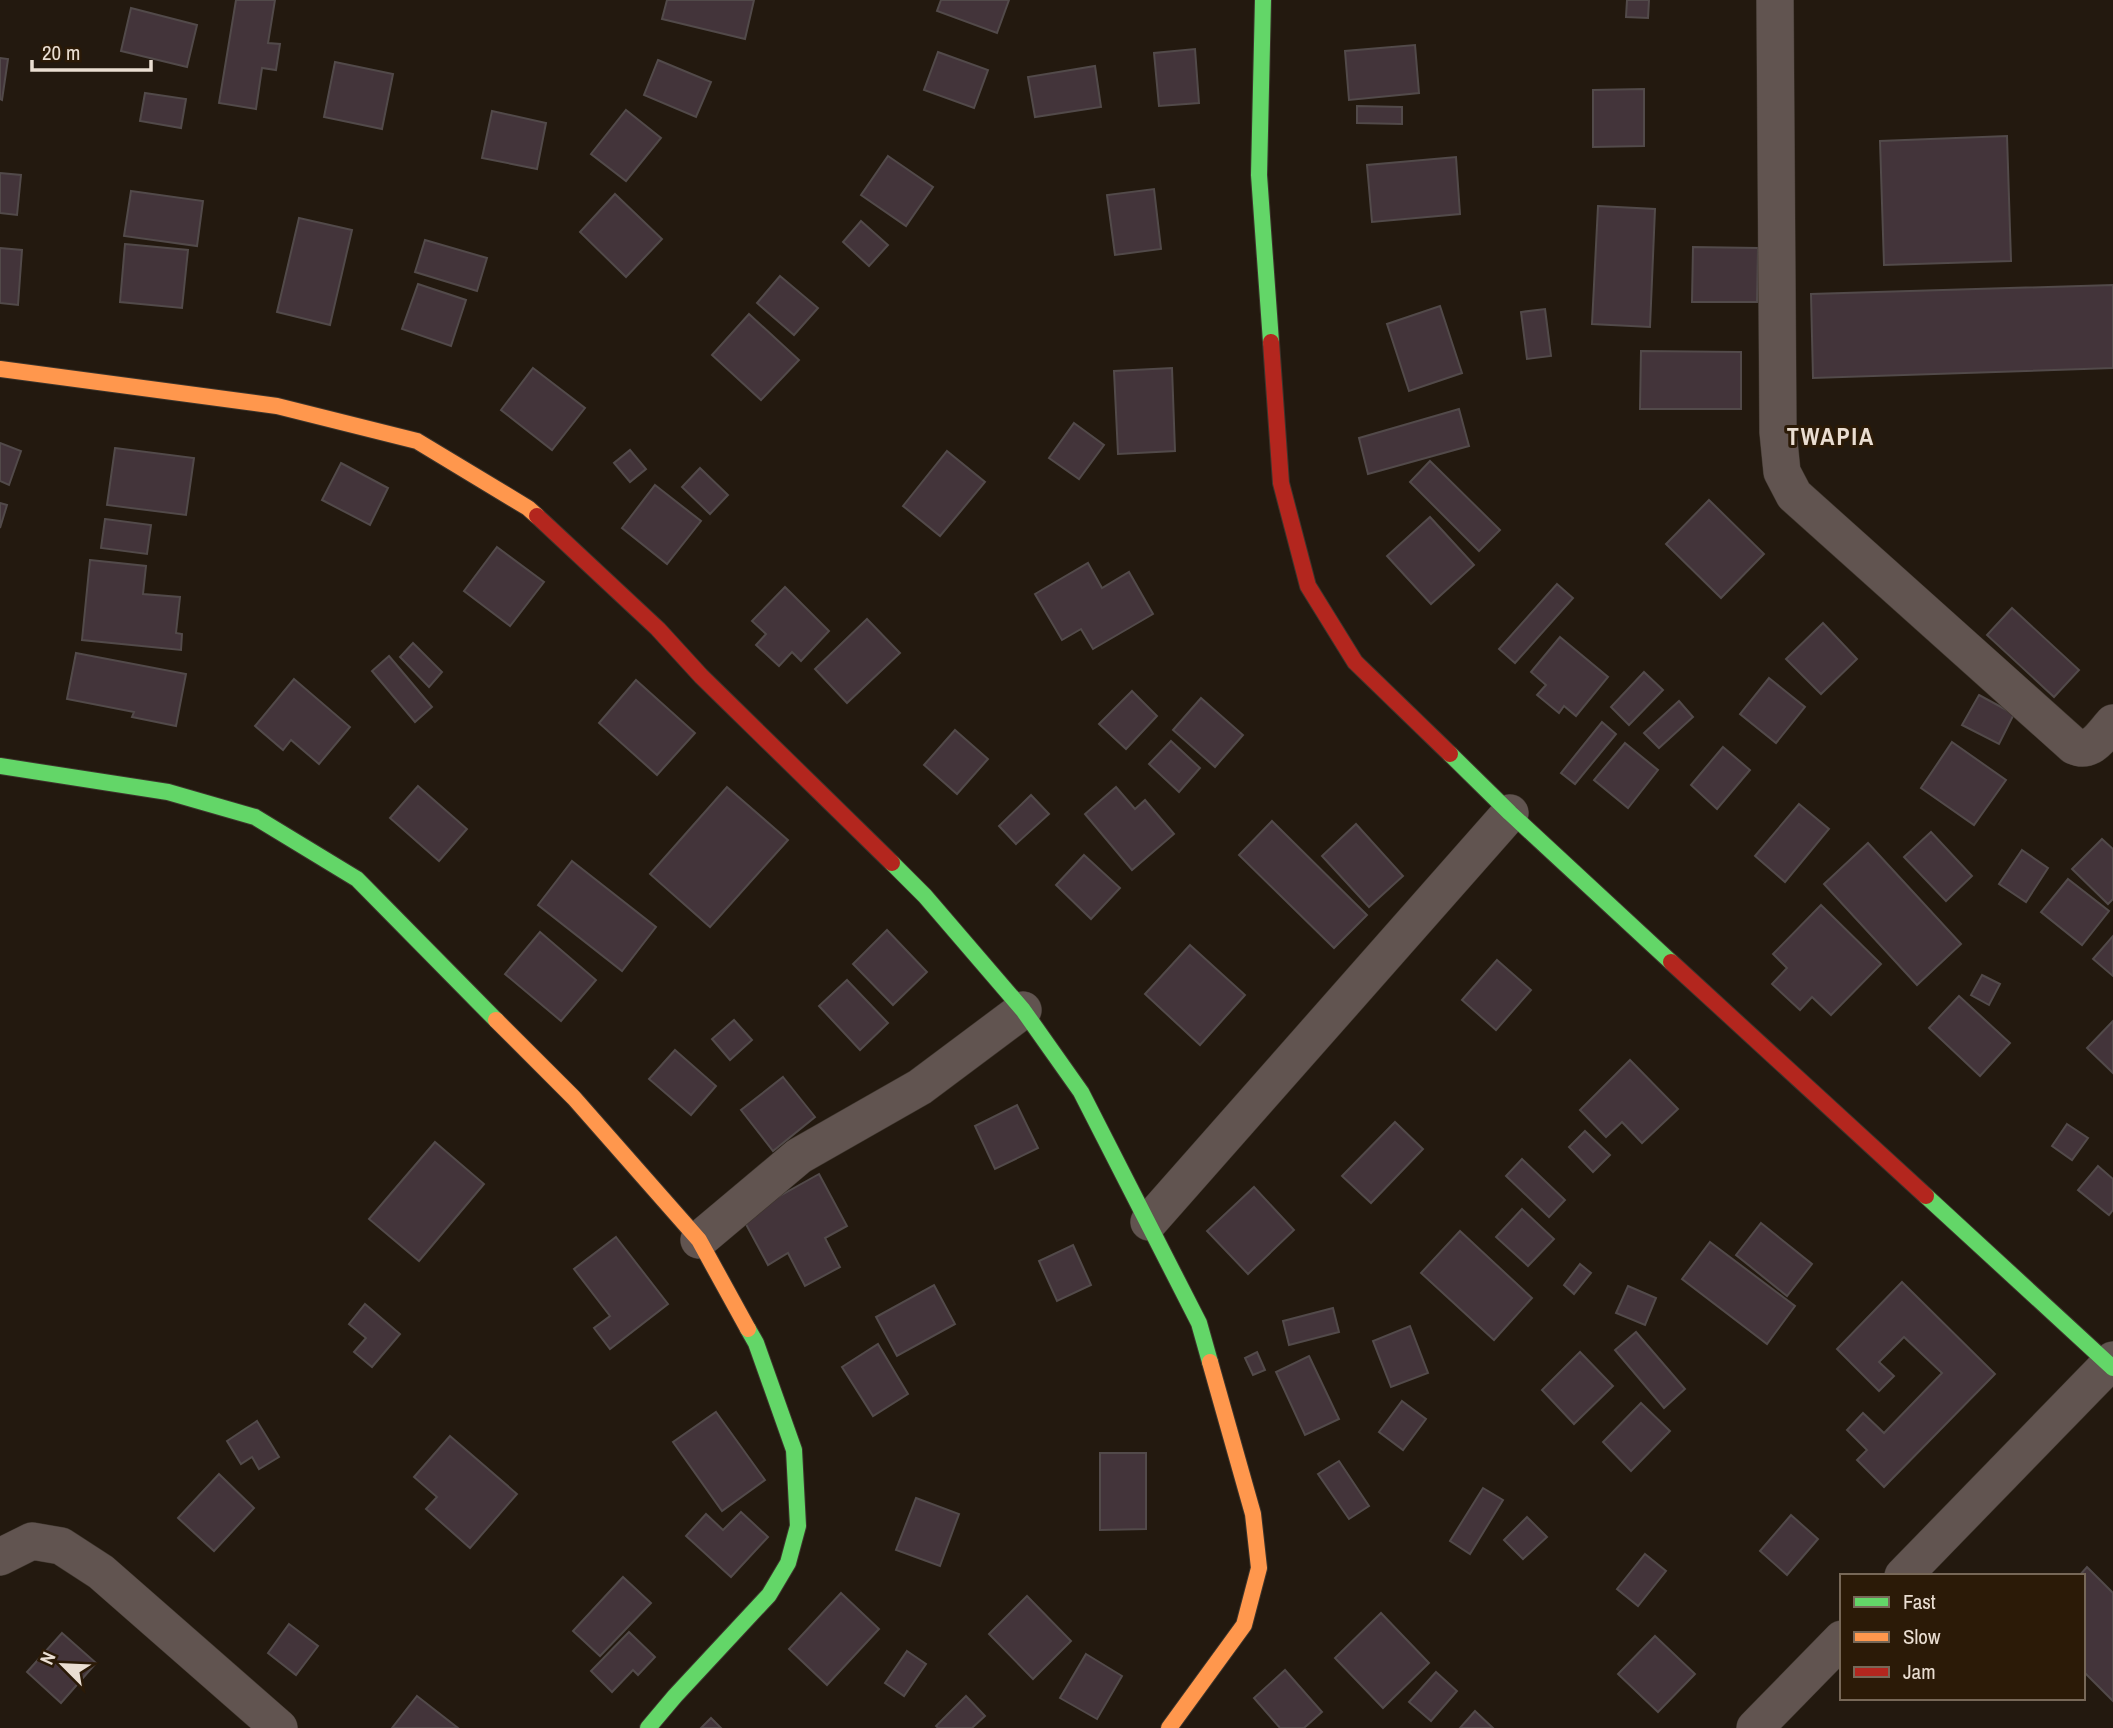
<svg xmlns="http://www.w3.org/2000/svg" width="2113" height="1728" font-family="'Archivo Narrow',sans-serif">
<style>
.building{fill:#43343a;stroke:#524a4a;stroke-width:2}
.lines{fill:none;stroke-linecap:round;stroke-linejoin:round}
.street-casing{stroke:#3d352c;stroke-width:38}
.fast-casing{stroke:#3d352c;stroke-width:18}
.slow-casing{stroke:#3d352c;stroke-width:18}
.jam-casing{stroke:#3d352c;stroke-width:18}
.street{stroke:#615450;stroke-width:37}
.fast{stroke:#63d668;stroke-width:16}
.slow{stroke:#ff974d;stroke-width:16}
.jam{stroke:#b3261e;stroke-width:16}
.labels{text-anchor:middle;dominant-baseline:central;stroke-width:6;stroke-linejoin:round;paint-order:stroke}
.district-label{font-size:24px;font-weight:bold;letter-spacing:2px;fill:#eaded2;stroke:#2b1a07}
</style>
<rect width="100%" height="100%" fill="#23190f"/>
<g class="building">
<path d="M236,0H275L268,43L280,44L276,70L262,68L256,109L219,103Z"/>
<path d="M667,0H754L745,39L662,19Z"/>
<path d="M941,0H1009L997,33L937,11Z"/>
<path d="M1627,0H1649L1648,18L1626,17Z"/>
<path d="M131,8L197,25L187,67L121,51Z"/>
<path d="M1415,45L1419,93L1349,100L1345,51Z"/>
<path d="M1195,49L1199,103L1159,106L1154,53Z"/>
<path d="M938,52L988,70L974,108L924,90Z"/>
<path d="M0,58L8,59L2,100L0,99Z"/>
<path d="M658,60L711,82L696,117L644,95Z"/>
<path d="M335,62L393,74L382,129L324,117Z"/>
<path d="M1095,66L1101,107L1035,117L1028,77Z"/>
<path d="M1644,89V146L1593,147V90Z"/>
<path d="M145,93L186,99L181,128L140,121Z"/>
<path d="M1357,106L1402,107V124L1357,123Z"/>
<path d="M626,110L661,138L626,181L591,154Z"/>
<path d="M492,111L546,123L537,169L482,158Z"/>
<path d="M2007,136L2011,261L1884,265L1880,141Z"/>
<path d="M888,156L933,187L906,226L861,195Z"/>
<path d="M1456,157L1460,214L1372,222L1367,165Z"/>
<path d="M0,173L21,175L17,215L0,213Z"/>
<path d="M1154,189L1161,249L1115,255L1107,195Z"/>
<path d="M131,191L203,201L197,246L124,236Z"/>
<path d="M615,194L662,239L626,277L580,232Z"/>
<path d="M1598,206L1655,209L1650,327L1592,324Z"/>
<path d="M299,218L352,230L330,325L277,312Z"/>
<path d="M861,221L888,245L869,266L843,242Z"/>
<path d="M425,240L487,258L477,291L415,272Z"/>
<path d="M125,244L188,250L182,308L120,302Z"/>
<path d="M1693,247L1758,248L1757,302H1692Z"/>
<path d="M0,248L22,250L18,305L0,303Z"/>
<path d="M780,276L818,308L794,335L757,303Z"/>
<path d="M418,284L466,300L451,346L402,329Z"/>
<path d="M2113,285V368L1813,378L1811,294Z"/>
<path d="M1440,306L1462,373L1409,391L1387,324Z"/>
<path d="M1545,309L1551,356L1527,359L1521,312Z"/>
<path d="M749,314L799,360L761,400L712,355Z"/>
<path d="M1641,351L1741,352V409H1640Z"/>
<path d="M533,368L585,408L552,450L501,410Z"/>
<path d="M1172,368L1175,451L1118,454L1114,371Z"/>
<path d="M1459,409L1469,446L1368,474L1359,438Z"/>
<path d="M1074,423L1104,445L1079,479L1049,458Z"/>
<path d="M0,443L21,451L9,485L0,481Z"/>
<path d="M115,448L194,458L186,515L107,505Z"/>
<path d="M630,450L646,469L630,482L614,463Z"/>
<path d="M947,451L985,482L940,536L903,506Z"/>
<path d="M1430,461L1500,530L1479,551L1410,482Z"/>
<path d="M341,463L388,488L370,525L322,500Z"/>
<path d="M700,468L728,495L710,514L682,487Z"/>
<path d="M655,485L701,521L667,564L622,528Z"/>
<path d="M1709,500L1764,554L1721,598L1666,544Z"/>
<path d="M0,503L7,505L0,528Z"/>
<path d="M1430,517L1474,565L1431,604L1387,556Z"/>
<path d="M105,519L151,525L147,554L101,548Z"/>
<path d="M497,547L544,582L510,626L464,591Z"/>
<path d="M90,560L146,566L143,594L180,597L176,633L182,634L181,650L82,640Z"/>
<path d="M1088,563L1102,588L1129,572L1153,614L1093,649L1081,629L1062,640L1035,594Z"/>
<path d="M1557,584L1573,598L1515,663L1499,649Z"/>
<path d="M785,587L829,631L801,661L792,652L779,666L756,645L766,634L752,621Z"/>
<path d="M2012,608L2079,670L2054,697L1987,635Z"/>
<path d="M867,619L900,653L847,703L815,669Z"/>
<path d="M1823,623L1857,659L1821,694L1786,659Z"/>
<path d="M1560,637L1608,677L1576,716L1564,706L1559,713L1537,695L1546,685L1531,672Z"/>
<path d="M413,643L442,672L429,687L400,657Z"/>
<path d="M76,653L186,674L176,726L132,717L134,712L67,699Z"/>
<path d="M389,656L432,707L415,722L372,671Z"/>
<path d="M1644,672L1663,690L1629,725L1611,707Z"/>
<path d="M1769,678L1805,707L1776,743L1740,714Z"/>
<path d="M294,679L350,727L319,764L291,740L283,750L255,726Z"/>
<path d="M636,680L695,733L657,775L599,723Z"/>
<path d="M1132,691L1157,716L1126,749L1099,724Z"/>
<path d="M1979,695L2014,714L1999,744L1962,725Z"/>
<path d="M1201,698L1243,735L1215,767L1173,730Z"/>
<path d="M1679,701L1693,717L1659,748L1644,733Z"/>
<path d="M1602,722L1616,734L1575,784L1561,773Z"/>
<path d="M955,730L988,759L957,794L924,765Z"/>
<path d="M1171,741L1200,768L1179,792L1149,764Z"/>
<path d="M1952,742L2006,780L1974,825L1921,788Z"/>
<path d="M1625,743L1658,770L1628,808L1594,780Z"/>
<path d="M1723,747L1750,770L1717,809L1691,785Z"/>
<path d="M418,786L467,829L439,861L390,818Z"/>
<path d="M727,787L788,840L710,927L650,874Z"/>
<path d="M1116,787L1135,809L1145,800L1174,834L1132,870L1085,814Z"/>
<path d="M1031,795L1049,814L1016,844L999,826Z"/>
<path d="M1799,804L1829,829L1785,882L1755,856Z"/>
<path d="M1272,821L1367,915L1334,948L1239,855Z"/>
<path d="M1356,824L1403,876L1369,907L1322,856Z"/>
<path d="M1931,832L1972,876L1946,901L1904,857Z"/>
<path d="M2102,839L2113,849V899L2108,904L2072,869Z"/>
<path d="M1868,843L1961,944L1917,985L1824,884Z"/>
<path d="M2022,850L2048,868L2026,902L1999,884Z"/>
<path d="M1084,855L1120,888L1091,919L1056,885Z"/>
<path d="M572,861L656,927L622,971L538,905Z"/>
<path d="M2068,879L2109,911L2082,945L2041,912Z"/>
<path d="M1821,905L1881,964L1831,1015L1812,997L1800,1010L1772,984L1787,968L1773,954Z"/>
<path d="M887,930L927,972L893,1005L853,964Z"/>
<path d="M540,932L596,980L561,1021L505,974Z"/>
<path d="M2113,936V976L2093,959Z"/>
<path d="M1190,945L1245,995L1200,1045L1145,994Z"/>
<path d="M1497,960L1531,990L1496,1030L1462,1000Z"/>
<path d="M1982,975L2000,984L1989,1005L1971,995Z"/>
<path d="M847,980L888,1023L860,1050L819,1006Z"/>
<path d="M1959,996L2010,1043L1980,1076L1929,1028Z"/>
<path d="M734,1020L752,1040L730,1060L712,1039Z"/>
<path d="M2113,1021V1073L2087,1048Z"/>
<path d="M675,1050L716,1086L691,1115L649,1079Z"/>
<path d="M1630,1060L1678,1109L1642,1143L1622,1122L1606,1137L1580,1110Z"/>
<path d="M783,1077L815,1117L773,1151L741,1110Z"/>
<path d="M1017,1105L1038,1148L995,1169L975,1126Z"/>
<path d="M1395,1122L1423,1149L1371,1203L1342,1176Z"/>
<path d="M2067,1124L2088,1138L2072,1160L2052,1146Z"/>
<path d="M1585,1131L1610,1155L1593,1172L1569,1147Z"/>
<path d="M435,1142L484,1184L419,1261L369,1219Z"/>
<path d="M1522,1159L1565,1200L1549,1217L1506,1176Z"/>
<path d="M2098,1166L2113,1179V1210L2109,1215L2078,1190Z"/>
<path d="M819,1174L847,1226L825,1238L840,1267L805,1286L788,1253L768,1265L742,1217Z"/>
<path d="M1254,1187L1294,1230L1248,1274L1207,1231Z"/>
<path d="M1522,1209L1554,1239L1528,1266L1496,1237Z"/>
<path d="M1761,1223L1812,1264L1787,1296L1736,1255Z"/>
<path d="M1460,1231L1532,1298L1494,1340L1421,1273Z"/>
<path d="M616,1237L668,1304L610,1349L594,1328L610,1316L574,1269Z"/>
<path d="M1710,1242L1795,1306L1767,1344L1682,1279Z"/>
<path d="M1073,1245L1091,1285L1057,1301L1039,1261Z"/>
<path d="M1580,1264L1591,1273L1574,1294L1564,1285Z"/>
<path d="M1902,1282L1995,1374L1884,1487L1857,1460L1867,1450L1847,1430L1863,1413L1884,1433L1942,1373L1904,1337L1879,1362L1894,1376L1879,1391L1837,1349Z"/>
<path d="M934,1285L955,1324L897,1356L876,1317Z"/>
<path d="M1628,1286L1656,1298L1645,1325L1616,1313Z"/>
<path d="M365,1304L400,1334L372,1367L354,1352L366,1338L349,1324Z"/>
<path d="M1333,1308L1339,1332L1289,1345L1283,1321Z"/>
<path d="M1410,1326L1428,1373L1391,1387L1373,1341Z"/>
<path d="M1636,1332L1685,1389L1664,1408L1615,1350Z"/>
<path d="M878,1344L908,1394L873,1416L842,1367Z"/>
<path d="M1257,1352L1265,1370L1253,1375L1245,1358Z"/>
<path d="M1580,1352L1613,1386L1574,1424L1542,1390Z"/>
<path d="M1309,1356L1339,1419L1305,1435L1276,1372Z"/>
<path d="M1402,1401L1426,1419L1403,1450L1379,1432Z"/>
<path d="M1641,1403L1670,1431L1631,1471L1603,1442Z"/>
<path d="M716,1412L765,1480L722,1511L673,1442Z"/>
<path d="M257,1421L279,1457L259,1469L252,1457L241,1464L227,1441Z"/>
<path d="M450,1436L517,1494L470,1548L426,1509L437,1497L414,1477Z"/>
<path d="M1100,1453H1146V1529L1100,1530Z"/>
<path d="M1339,1461L1369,1506L1349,1519L1318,1474Z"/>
<path d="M219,1474L254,1508L214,1551L178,1518Z"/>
<path d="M1483,1488L1503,1500L1470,1554L1450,1541Z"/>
<path d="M916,1498L959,1514L940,1566L896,1550Z"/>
<path d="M741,1512L768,1537L731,1577L686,1536L706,1514L723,1530Z"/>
<path d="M1791,1515L1818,1539L1787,1575L1760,1551Z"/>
<path d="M1527,1517L1547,1537L1523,1559L1504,1540Z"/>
<path d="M1645,1554L1666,1571L1638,1606L1617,1589Z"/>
<path d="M2087,1567L2113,1593V1701L2083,1671V1576H2079Z"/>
<path d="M623,1577L651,1603L600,1656L573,1631Z"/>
<path d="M841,1593L879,1629L827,1685L789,1649Z"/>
<path d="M1027,1596L1071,1641L1033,1679L989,1634Z"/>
<path d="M1381,1613L1429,1663L1383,1708L1335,1658Z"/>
<path d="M289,1624L318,1646L296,1675L268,1653Z"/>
<path d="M629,1632L655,1657L638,1675L633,1670L612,1692L591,1671Z"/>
<path d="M62,1633L96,1663L61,1703L27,1672Z"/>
<path d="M1655,1636L1695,1674L1658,1712L1618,1674Z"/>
<path d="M907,1651L926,1664L904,1696L885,1683Z"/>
<path d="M1086,1654L1122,1676L1097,1719L1060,1698Z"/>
<path d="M1285,1670L1322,1712L1304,1728H1280L1254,1698Z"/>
<path d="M1436,1672L1457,1691L1431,1721L1409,1702Z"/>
<path d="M417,1696L458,1728H392Z"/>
<path d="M966,1696L985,1716L972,1728H938L936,1726Z"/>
<path d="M1475,1711L1493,1728H1460Z"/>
<path d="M711,1718L721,1728H701Z"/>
</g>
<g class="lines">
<defs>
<g id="street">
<path d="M1775,0L1778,432L1782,472L1794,495L2074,746C2092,754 2102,735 2113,723"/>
<path d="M1149,1222L1510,813"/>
<path d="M699,1240L799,1156L920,1087L1023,1010"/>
<path d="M0,1557L32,1541L61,1546L101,1572L279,1728"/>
<path d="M1903,1576L2113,1360"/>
<path d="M1755,1728L1842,1639"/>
</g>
<g id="fast">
<path d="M1263,0L1259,175L1271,342"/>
<path d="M1450,754L1510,813L1671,962"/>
<path d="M0,766L168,792L255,817L357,879L496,1020"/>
<path d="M892,863L925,896L1023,1010L1081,1092L1199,1323L1210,1362"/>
<path d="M1926,1196L2113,1368"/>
<path d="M648,1728L675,1696L769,1595L788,1563L798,1526L794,1450L756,1343L748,1329"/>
</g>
<g id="slow">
<path d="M0,369L277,406L417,441L528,508L537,516"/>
<path d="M496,1020L574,1098L699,1240L748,1329"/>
<path d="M1169,1728L1244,1625L1259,1568L1253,1514L1210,1362"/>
</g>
<g id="jam">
<path d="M1271,342L1281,483L1308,586L1355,662L1450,754"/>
<path d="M537,516L658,629L701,676L892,863"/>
<path d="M1671,962L1926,1196"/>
</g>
</defs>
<use href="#street" class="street-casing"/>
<use href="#fast" class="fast-casing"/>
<use href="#slow" class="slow-casing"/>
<use href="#jam" class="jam-casing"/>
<use href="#street" class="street"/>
<use href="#fast" class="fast"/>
<use href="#slow" class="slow"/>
<use href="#jam" class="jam"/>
</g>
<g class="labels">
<g class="district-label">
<text x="1831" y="436">TWAPIA</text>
</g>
</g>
<rect x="1840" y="1574" width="245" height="126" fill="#2b1a07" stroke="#776858" stroke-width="2"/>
<rect x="1854" y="1597" width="35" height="10" fill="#63d668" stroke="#776858" stroke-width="2"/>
<text x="1903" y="1609" font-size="21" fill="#eaded2">Fast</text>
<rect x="1854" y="1632" width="35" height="10" fill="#ff974d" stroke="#776858" stroke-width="2"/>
<text x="1903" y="1644" font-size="21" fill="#eaded2">Slow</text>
<rect x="1854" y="1667" width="35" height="10" fill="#b3261e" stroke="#776858" stroke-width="2"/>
<text x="1903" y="1679" font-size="21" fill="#eaded2">Jam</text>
<g transform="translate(63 1665) rotate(294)" stroke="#2b1a07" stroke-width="5" paint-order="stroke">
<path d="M0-5L12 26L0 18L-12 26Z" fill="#eaded2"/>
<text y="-10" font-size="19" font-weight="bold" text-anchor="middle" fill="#eaded2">N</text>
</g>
<path d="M32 60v10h119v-10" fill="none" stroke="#eaded2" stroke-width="3.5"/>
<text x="42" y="60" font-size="21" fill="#eaded2" stroke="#2b1a07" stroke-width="5" paint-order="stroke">20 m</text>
</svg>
